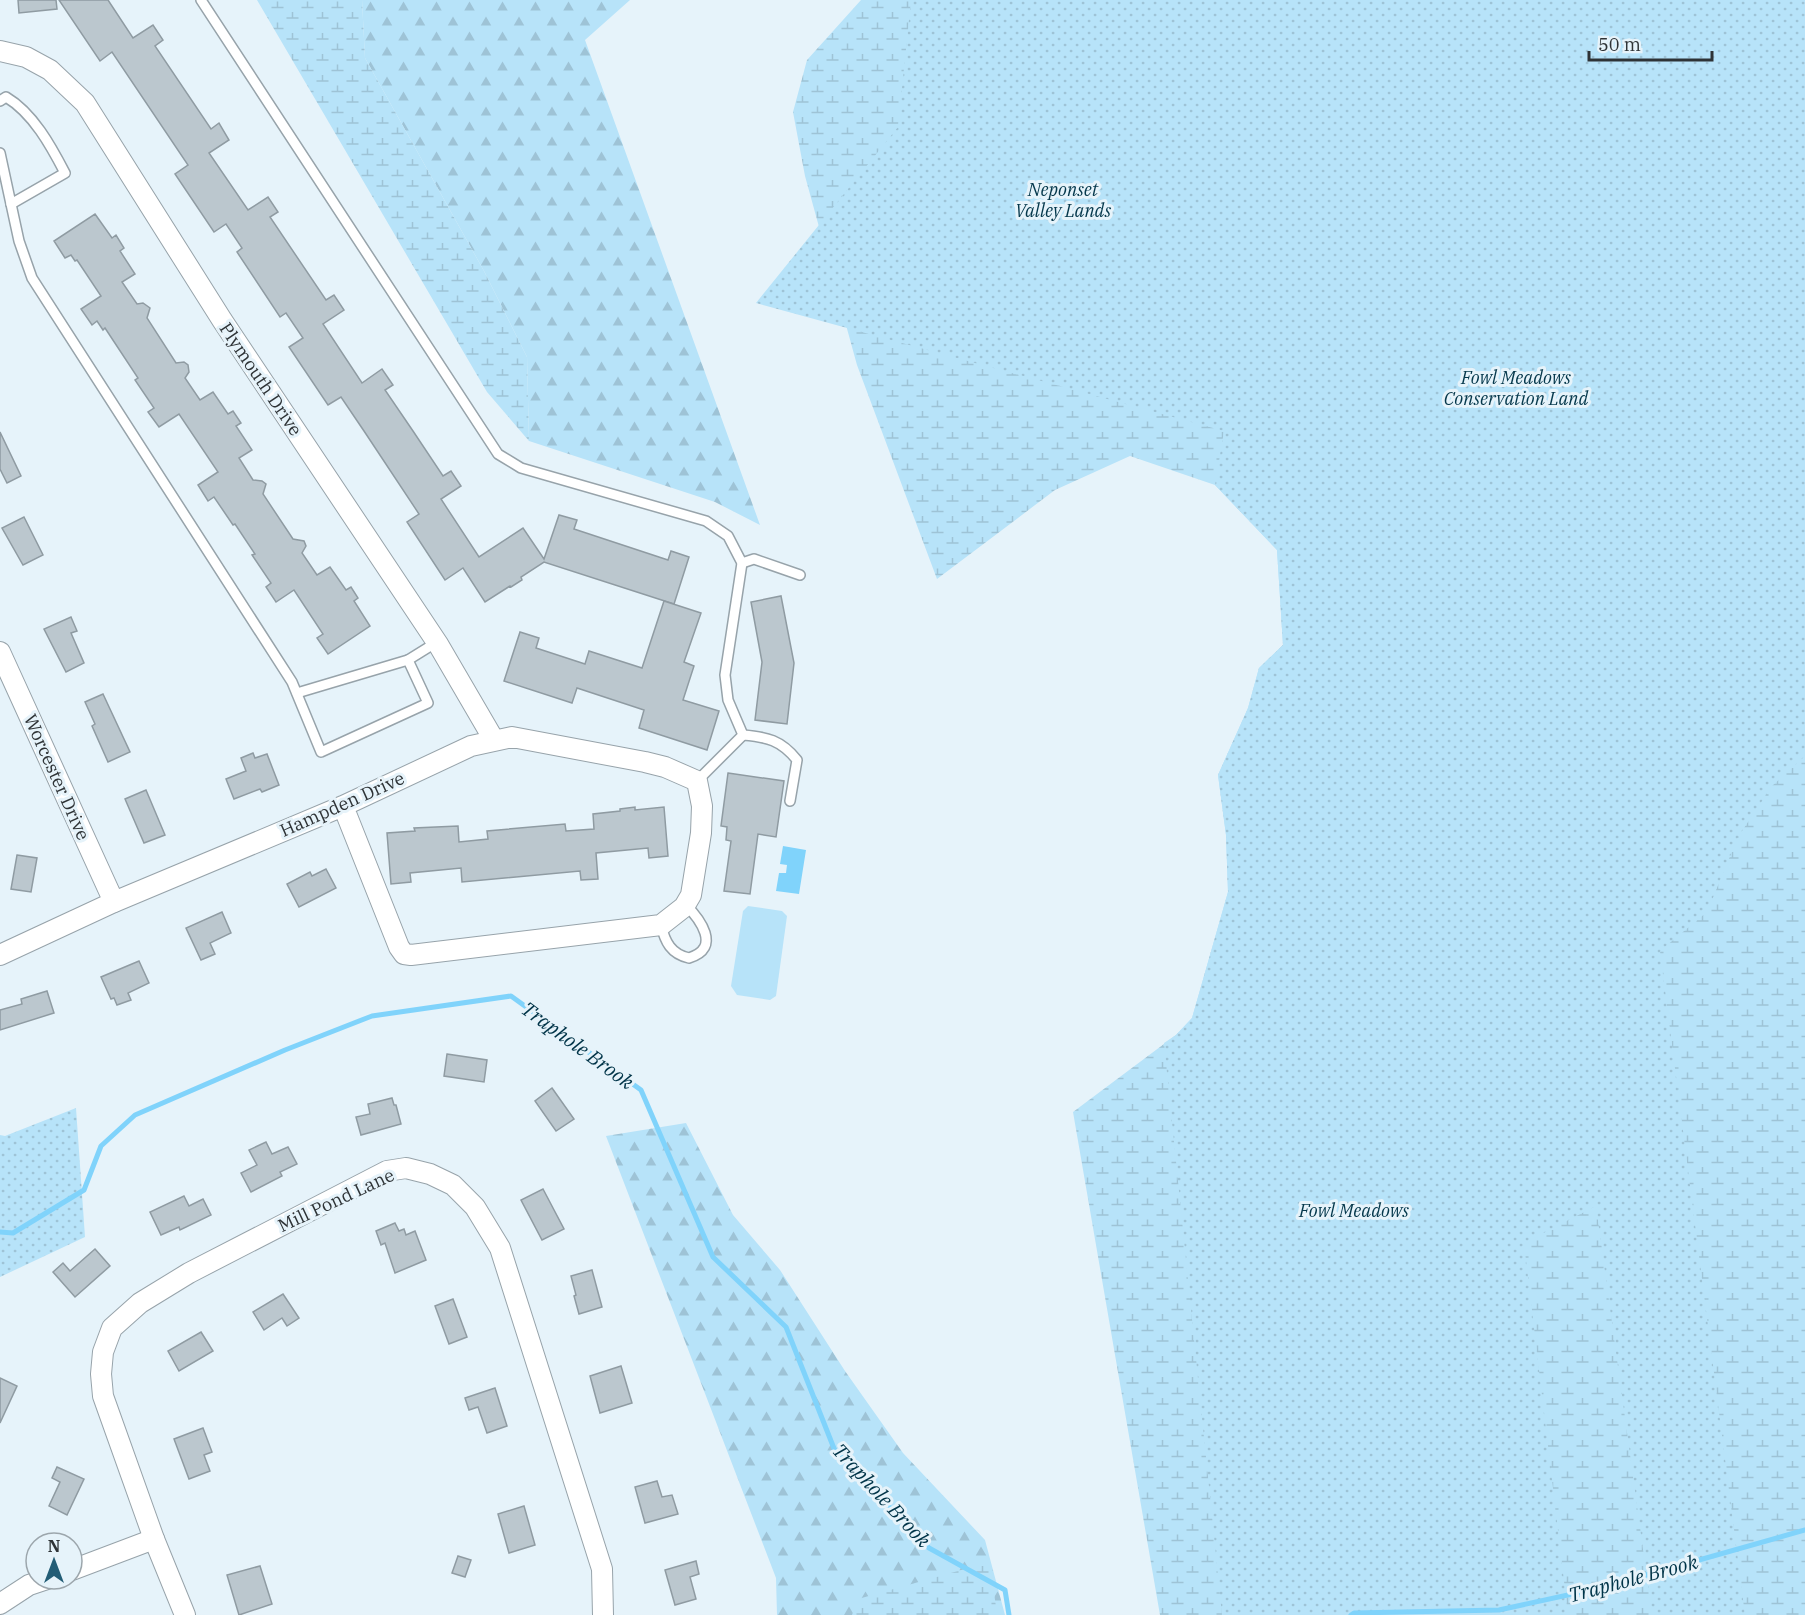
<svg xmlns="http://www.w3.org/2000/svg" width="1805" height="1615" font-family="'IBM Plex Serif',serif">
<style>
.green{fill:#b7e3f9}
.forest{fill:url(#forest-firs)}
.wetland{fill:url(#wetland-marsh)}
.park{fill:url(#park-dots)}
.water{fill:#80d3fb}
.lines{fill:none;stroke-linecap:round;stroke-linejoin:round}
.stream{stroke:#80d3fb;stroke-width:5}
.building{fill:#bbc7ce;stroke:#8f9ba2;stroke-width:1.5}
.service-casing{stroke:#97a3aa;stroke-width:12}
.minor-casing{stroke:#97a3aa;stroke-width:22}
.service{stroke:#fff;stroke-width:9}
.minor{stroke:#fff;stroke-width:20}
.labels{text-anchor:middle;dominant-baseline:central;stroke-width:6;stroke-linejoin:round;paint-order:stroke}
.park-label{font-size:18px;font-style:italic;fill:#05384c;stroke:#e6f3fa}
.street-label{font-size:18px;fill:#2e3336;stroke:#e6f3fa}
.water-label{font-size:20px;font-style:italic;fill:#003448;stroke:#e6f3fa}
</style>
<defs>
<pattern id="forest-firs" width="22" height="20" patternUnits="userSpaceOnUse" patternTransform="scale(1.5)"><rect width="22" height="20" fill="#b7e3f9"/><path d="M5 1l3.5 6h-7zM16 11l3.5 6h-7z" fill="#9ec3d6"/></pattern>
<pattern id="wetland-marsh" width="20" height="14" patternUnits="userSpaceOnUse" patternTransform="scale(1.5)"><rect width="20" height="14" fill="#b7e3f9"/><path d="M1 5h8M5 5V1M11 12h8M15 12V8" fill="none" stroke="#9ec3d6"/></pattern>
<pattern id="park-dots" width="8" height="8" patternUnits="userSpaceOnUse" patternTransform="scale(1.5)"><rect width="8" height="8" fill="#b7e3f9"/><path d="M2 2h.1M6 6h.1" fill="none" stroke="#9ec3d6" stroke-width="1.8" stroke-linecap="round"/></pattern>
</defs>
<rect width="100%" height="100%" fill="#e6f3fa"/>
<path class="green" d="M748,906L782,911L787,916L776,996L770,1000L737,995L731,986L743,911Z"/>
<g class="forest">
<path d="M362,0H630L585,40L760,525L715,502L529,441L527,357L484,271L365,58Z"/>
<path d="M686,1123L733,1215L780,1270L845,1371L903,1453L985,1540L1005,1615H777L776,1578L606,1136Z"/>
</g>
<g class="wetland">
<path d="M257,0H362L365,58L484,271L527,357L529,441L487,392Z"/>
<path d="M861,0H1805V1615H1160L1073,1112L1176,1035L1192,1018L1228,892L1226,835L1218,775L1248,708L1259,668L1283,645L1277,550L1215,485L1130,456L1055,490L937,579L857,365L805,176L793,112L807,60Z"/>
<path d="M990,1562L997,1615H852L858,1599Z"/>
</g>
<g class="park">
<path d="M911,0H1805V756L1772,786L1738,837L1707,912L1660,951L1745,1615H1652L1596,1206L1524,1243L1568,1615H1222L1164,1043L1176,1035L1192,1018L1228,892L1226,835L1218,775L1248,708L1259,668L1283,645L1277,550L1215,485L1224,431L756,303L898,127Z"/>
<path d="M76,1108L85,1237L0,1277V1135L5,1136Z"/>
</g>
<path class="water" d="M783,846L806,850L799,894L776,891L779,873H786L787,865L780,864Z"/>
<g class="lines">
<g class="stream">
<path d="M0,1232L13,1233L84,1190L101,1146L135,1115L285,1050L372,1016L511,996L641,1090L713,1257L786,1327L835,1451L929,1548L1005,1590L1009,1615"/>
<path d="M1351,1615L1354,1613L1499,1610L1600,1588L1805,1530"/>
</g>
</g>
<g class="building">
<path d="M18,0H56L57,9L19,13Z"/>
<path d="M59,0H108L133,38L153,25L163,40L155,46L211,129L219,123L229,140L209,153L248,210L268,197L278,212L270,217L326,300L334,295L344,310L323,324L362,383L382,369L393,385L385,390L413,431L443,476L451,471L461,486L441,499L479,557L523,528L544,559L559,515L577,520L574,529L668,560L671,551L689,557L674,604L544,562L521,577L522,580L511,587L510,586L485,602L463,568L445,580L407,522L419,514L364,431L341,397L328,405L289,347L303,338L286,313L280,317L237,252L242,248L226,224L214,232L175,174L188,165L112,52L100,61Z"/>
<path d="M95,214L112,238L116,235L124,248L120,251L135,274L122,282L137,304L143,303L150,308L147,318L176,363L184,362L188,365L189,372L185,378L200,400L213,392L228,414L233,411L241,423L236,426L252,450L239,458L253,480L262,481L266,484L263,494L293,539L304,541L306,546L302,553L317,575L330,567L346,590L351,587L358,598L354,601L370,626L328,654L317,638L323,634L294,590L276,602L266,587L271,583L252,555L255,554L235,524L233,525L214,497L208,501L198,485L218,472L179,414L159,427L148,412L154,408L135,380L138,378L105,328L103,330L97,321L92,325L81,309L101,296L77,260L75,261L71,255L65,258L54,241Z"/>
<path d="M0,432L21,476L7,483L0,469Z"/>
<path d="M24,517L43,555L23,565L2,528Z"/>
<path d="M781,596L794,663L787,724L755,720L762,662L751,602Z"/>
<path d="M664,601L701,613L684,662L694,666L683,700L719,711L707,750L639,728L644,710L577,688L572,703L504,681L520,632L539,638L536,648L585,664L589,651L642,668Z"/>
<path d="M71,617L77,631L71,633L84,663L66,672L44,629Z"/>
<path d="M103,694L130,752L108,762L92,726L95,724L85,702Z"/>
<path d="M253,753L255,758L267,754L279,785L262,792L260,789L234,799L226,779L246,771L241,758Z"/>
<path d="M728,773L784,781L776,837L758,834L750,894L724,891L731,841L726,840L727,827L721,826Z"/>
<path d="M146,790L165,835L144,843L125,799Z"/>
<path d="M635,807V810L664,807L668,856L649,858L648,848L596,853L598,879L581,880L580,871L462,882L461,868L410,873L411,882L391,884L387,833L415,831L414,828L458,826L459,842L488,839L487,831L565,824L566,831L594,829L593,814L620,811V809Z"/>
<path d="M17,855L37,858L31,892L11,889Z"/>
<path d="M326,869L336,888L299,907L287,884L310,872L312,876Z"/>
<path d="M222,912L231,933L210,943L215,954L201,960L186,928Z"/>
<path d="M139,961L149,983L128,993L131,1000L117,1005L114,998L111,999L101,977Z"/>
<path d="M47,991L54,1013L0,1030V1010L22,1004L21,999Z"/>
<path d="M447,1054L487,1060L484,1082L444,1076Z"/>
<path d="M552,1088L574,1119L556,1131L535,1101Z"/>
<path d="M392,1098L394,1105H396L401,1124L361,1135L356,1117L370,1114L368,1104Z"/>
<path d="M266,1142L272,1154L288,1147L297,1164L280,1172L282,1176L251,1192L241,1173L257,1165L249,1150Z"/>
<path d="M543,1189L564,1229L542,1240L521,1200Z"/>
<path d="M184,1196L189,1206L203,1199L211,1215L180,1230L179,1227L161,1235L150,1212Z"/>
<path d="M395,1223L399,1231L404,1229L406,1235L415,1231L426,1260L395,1273L385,1243L381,1245L376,1231Z"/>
<path d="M95,1249L110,1266L75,1297L53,1272L63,1263L70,1271Z"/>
<path d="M592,1270L602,1307L579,1314L574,1296L576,1295L571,1276Z"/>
<path d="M283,1294L299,1318L287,1326L282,1318L264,1330L253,1312Z"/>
<path d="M453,1299L467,1337L449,1344L435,1306Z"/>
<path d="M201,1332L213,1351L179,1371L168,1351Z"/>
<path d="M621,1366L632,1403L600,1413L590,1376Z"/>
<path d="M0,1378L17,1386L0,1423Z"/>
<path d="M495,1388L507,1426L487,1433L478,1407L469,1410L465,1398Z"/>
<path d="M203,1428L212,1452L204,1455L210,1471L189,1479L174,1439Z"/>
<path d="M57,1467L84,1479L67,1515L49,1506L60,1482L52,1478Z"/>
<path d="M657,1481L662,1497L672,1495L678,1514L645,1523L635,1487Z"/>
<path d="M524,1506L535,1545L509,1553L498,1514Z"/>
<path d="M458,1556L471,1560L465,1577L452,1573Z"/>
<path d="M696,1561L699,1574L690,1577L696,1599L675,1605L665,1570Z"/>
<path d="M260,1566L272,1604L239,1615L227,1575Z"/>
</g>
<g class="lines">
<defs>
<g id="service">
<path d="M201,0L498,454L521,468L706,521L728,536L742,563L725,675L728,700L743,735L697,781"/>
<path d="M0,101L6,97C33,113 51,146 65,173L11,204L0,153"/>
<path d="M11,204L19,241L32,278L292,682L321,752L428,703L408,660L437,642"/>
<path d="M742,563L754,559L800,575"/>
<path d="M297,693L408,660"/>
<path d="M743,735C767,737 781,740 797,760L790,801"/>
<path d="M661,925C665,942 671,954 689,958C722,948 700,919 685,904"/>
</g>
<g id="minor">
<path d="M0,51L26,57L50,70L85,103L222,320L438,644L494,740"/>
<path d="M0,652L114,902"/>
<path d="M0,955L114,902L343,806L471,746L512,737L645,762L665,767L697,781L702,806L701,833L691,895L684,907L661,925L411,955L404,954L399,947L343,806"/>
<path d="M154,1539L103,1396L101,1374L103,1352L112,1328L140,1303L189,1273L387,1171L406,1168L430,1174L453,1185L475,1207L500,1248L602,1569L603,1615"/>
<path d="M72,1570L154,1539L185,1615"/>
<path d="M0,1604L29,1585L47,1579"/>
</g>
</defs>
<use href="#service" class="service-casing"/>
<use href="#minor" class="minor-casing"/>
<use href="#service" class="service"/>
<use href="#minor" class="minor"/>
</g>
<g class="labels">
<g class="park-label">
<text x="1063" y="189">Neponset<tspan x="1063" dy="21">Valley Lands</tspan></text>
<text x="1516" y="377">Fowl Meadows<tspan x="1516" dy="21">Conservation Land</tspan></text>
<text x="1354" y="1210">Fowl Meadows</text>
</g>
<g class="street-label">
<text transform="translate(261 379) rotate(56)">Plymouth Drive</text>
<text transform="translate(57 777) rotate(66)">Worcester Drive</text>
<text transform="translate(342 804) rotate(-24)">Hampden Drive</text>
<text transform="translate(336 1200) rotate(-25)">Mill Pond Lane</text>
</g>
<g class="water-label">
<text transform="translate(578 1045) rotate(36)">Traphole Brook</text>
<text transform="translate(882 1495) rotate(47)">Traphole Brook</text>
<text transform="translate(1633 1578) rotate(-15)">Traphole Brook</text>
</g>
</g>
<g transform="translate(54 1561)"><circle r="28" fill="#e6f3fa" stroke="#9ca6ac" stroke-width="1.5"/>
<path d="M0-4.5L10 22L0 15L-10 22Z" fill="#235d76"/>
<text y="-9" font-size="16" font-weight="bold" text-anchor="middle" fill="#2e3336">N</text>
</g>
<path d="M1589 51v9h123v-9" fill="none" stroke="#2e3336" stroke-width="3"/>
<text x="1598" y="51" font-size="18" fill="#2e3336" stroke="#e6f3fa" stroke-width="4.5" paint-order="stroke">50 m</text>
</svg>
